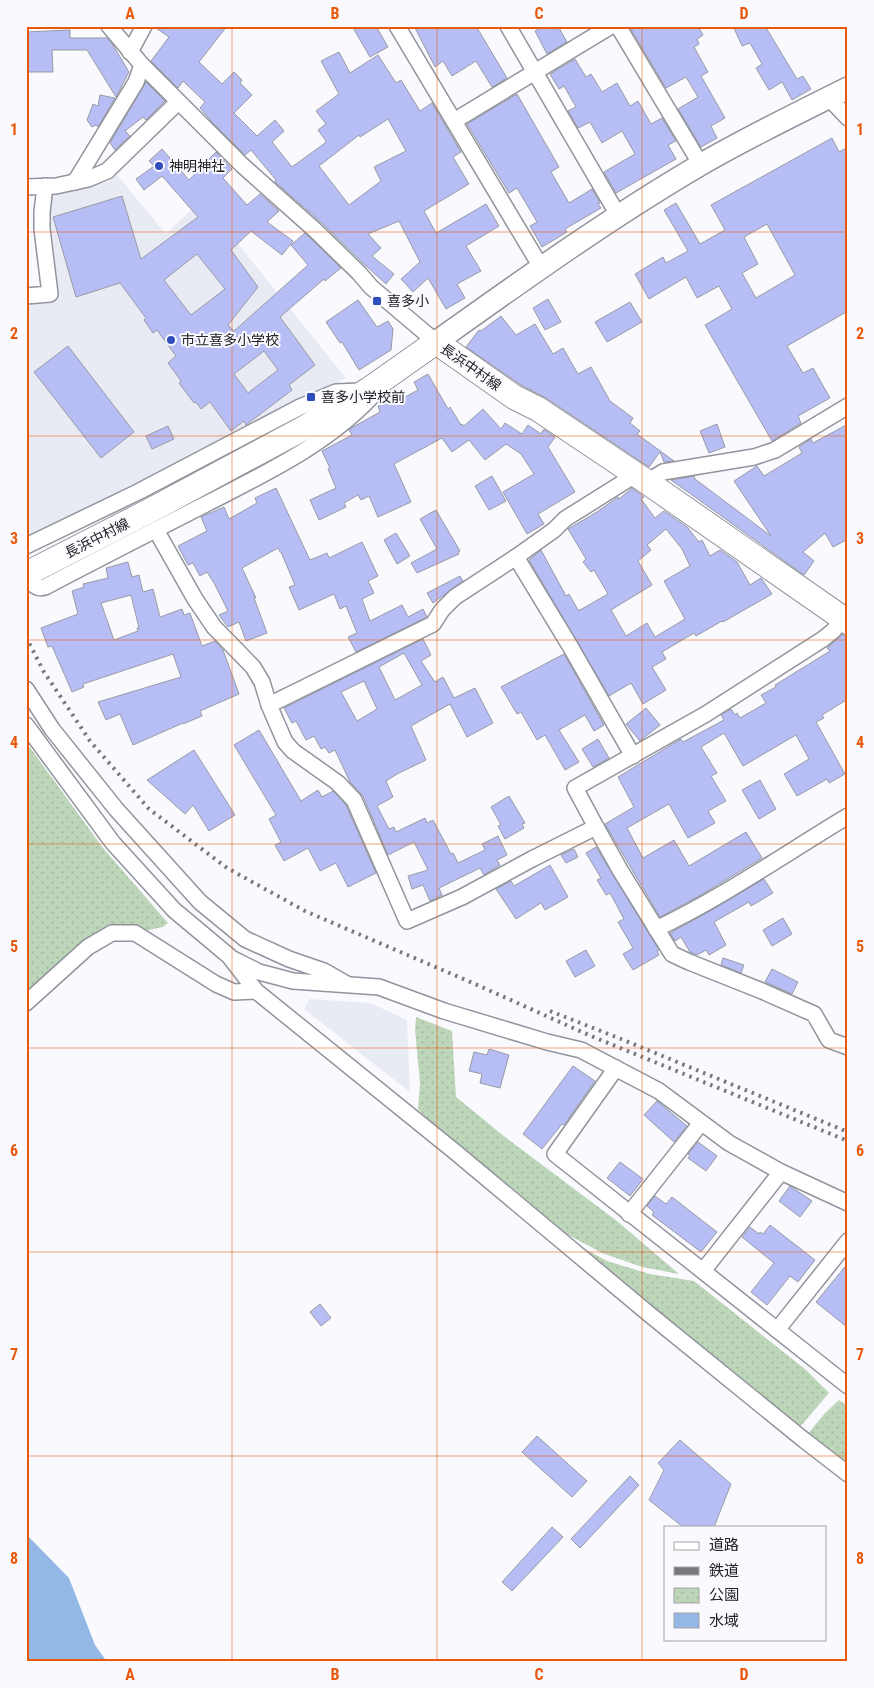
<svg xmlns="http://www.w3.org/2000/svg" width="874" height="1688" font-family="'Roboto Condensed','Noto Sans JP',sans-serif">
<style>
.built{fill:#e9ebf4}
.park{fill:url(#park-dots)}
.water{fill:#93b8e6}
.building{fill:#b6bef5;stroke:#999ba4;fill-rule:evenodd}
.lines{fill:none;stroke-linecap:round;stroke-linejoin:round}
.street-casing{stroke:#92949d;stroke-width:18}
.secondary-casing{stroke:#92949d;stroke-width:24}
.primary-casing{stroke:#92949d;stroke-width:26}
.street{stroke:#fff;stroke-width:15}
.secondary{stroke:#fff;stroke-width:21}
.primary{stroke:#fff;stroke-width:24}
.rail{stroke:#79797d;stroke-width:4;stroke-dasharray:2.5 5;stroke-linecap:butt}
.grid{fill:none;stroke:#e8590c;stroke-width:1;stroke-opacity:0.55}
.poi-dot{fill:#304dbe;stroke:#fafafe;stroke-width:2}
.labels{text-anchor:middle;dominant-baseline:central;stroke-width:4;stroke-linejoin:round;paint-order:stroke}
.poi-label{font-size:14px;fill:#232327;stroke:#fafafe;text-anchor:start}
.street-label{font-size:14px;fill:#232327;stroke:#fafafe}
.neatline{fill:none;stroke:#e8590c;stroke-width:2}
.grid-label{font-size:16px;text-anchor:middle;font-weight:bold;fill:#e8590c}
</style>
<defs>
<pattern id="park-dots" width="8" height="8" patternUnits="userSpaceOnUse" patternTransform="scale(1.25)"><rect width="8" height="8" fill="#bdd6ba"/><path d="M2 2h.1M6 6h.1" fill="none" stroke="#a2b7a0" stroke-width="1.8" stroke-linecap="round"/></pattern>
</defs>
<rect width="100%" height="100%" fill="#fafafe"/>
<g class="built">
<path d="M117,175L166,234L202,199L346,378L314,394L289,403L153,476L26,540V301L53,298L46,201L54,192L108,182Z"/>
<path d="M309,999L370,1003L407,1020L410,1092L304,1009Z"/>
</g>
<g class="park">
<path d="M26,742L103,848L168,923L163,927L135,933H112L26,996Z"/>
<path d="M416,1017L452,1031L456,1097L505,1137L617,1221L679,1274L642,1267L602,1253L561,1231L429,1121L418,1109L420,1083L415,1030Z"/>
<path d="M587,1250L607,1261L650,1274L694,1281L805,1369L829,1393L799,1428L601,1267Z"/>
<path d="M839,1400L848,1406V1468L807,1435L825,1413Z"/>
</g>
<path class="water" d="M26,1534L69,1578L95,1645L107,1662H26Z"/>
<g class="building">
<path d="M153,26H227L199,62L222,84L234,72L242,80L240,83L252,95L234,113L257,136L275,120L284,131L272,142L292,167L325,143L326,141L318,130L326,124L316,111L339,94L321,61L339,52L350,73L378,55L396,83L401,80L420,111L432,103L461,152L453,157L469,184L424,211L436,233L486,204L499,226L466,246L481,271L457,284L465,298L446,309L428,278L413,292L401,279L420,262L399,221L368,234L381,248L372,256L394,274L386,284L363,263L323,224L275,182L276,180L251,150L245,155L212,122L200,108L205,102L183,81L178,88L151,61L169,37ZM388,119L406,151L374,167L381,181L349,205L319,166L359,135L360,137Z"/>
<path d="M352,26H376L388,47L370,57Z"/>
<path d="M414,26H476L507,78L492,87L476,61L452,76L443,61L435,67Z"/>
<path d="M543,26H558L567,42L547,54L535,31Z"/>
<path d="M629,26H698L703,35L697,39L699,44L694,47L708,72L701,76L725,118L711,126L717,138L701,147L678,109L698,97L686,77L666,88Z"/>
<path d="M733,26H765L797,79L803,76L811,89L792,100L782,82L769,90L756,68L762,64L750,43L742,46Z"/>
<path d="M70,30V38H107L113,45L129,72L116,97L87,50H52L53,72H26V32Z"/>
<path d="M575,59L586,77L591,74L602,92L617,83L630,106L638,101L651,124L662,118L676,141L668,145L676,159L616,193L604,172L635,154L622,131L602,143L590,122L578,128L568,111L576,107L564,86L559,89L550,74Z"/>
<path d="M146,82L165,101L146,120L143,117L125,131L130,136L115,150L110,143Z"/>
<path d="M517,94L559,167L551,172L569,203L592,189L600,203L598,204L601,208L565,229L567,232L542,247L530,226L537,222L517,188L509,193L467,124Z"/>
<path d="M100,95L115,98L98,127L96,125L92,127L87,120L93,104L98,106Z"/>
<path d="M832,138L839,152L848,147V311L787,346L803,373L813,368L830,398L798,416L801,423L772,441L705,325L732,309L719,286L697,298L686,277L649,299L635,274L663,257L666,263L688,251L664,210L676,203L700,244L725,230L711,205ZM767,224L795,275L756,298L742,273L758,264L744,237Z"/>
<path d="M162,149L189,180L216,152L232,169L223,178L247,205L260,194L279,211L267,222L293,241L282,255L251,231L231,250L258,287L228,325L234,331L308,265L291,245L305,233L341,268L325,281L324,279L280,317L315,365L289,385L292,390L246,425L244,421L231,431L210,402L201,409L196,402L194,403L179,383L181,381L168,363L176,356L157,330L153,333L144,320L146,318L120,283L76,297L53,217L122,196L141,259L198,217L162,176L144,190L136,179L154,166L149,161ZM197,254L225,289L191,315L164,280ZM264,351L278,370L248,393L234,374Z"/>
<path d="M548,299L561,322L545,330L533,308Z"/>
<path d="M358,300L377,327L388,321L393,329L391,350L359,370L342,342L340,343L326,322Z"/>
<path d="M630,302L642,322L607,342L595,322Z"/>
<path d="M501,316L516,335L535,324L553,354L563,348L578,374L591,367L610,401L633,418L630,423L640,431L637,434L674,461L664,462L660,452L649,467L546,398L521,385L466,347L479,330L481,331Z"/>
<path d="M68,346L134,432L101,458L34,372Z"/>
<path d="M428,374L448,409L450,407L461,425L462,424L464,426L483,409L501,429L505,423L522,434L528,425L541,434L544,429L555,437L548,447L575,492L538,514L544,524L527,534L503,492L534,474L521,454L506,444L485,460L469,440L452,452L442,438L394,464L411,502L378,517L369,496L361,500L358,495L344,503L346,507L319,520L310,500L336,488L328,469L330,468L322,451L352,435L349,430L353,427L380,412L378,406L390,400L392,404L418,390L414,382Z"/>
<path d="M717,424L725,447L709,453L700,431Z"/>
<path d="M848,424V539L833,547L825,533L803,552L814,561L804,575L671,480L694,476L695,479L771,536L734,481L757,466L764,476L802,453L799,447L811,439L813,443Z"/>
<path d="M168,426L174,439L152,449L146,436Z"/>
<path d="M492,476L506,501L489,510L475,486Z"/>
<path d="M276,488L310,560L327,553L329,558L362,542L378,576L368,581L374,593L362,599L370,621L402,605L408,617L423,609L427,617L356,652L348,637L357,633L346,606L340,609L334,594L299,610L289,587L295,585L281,552H280L278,548L242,568L256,598H254L267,633L246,641L239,622L228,627L219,615L228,611L214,583L207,572L200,576L193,563L188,565L178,546L207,531L201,517L224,507L229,519L257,503L255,498Z"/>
<path d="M632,488L644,497L641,499L655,518L664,511L687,527L699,542L702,540L710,556L720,550L737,562L750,585L761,578L772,594L723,622L722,621L696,636L694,633L662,652L666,659L652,667L666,690L643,704L631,683L609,696L529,560L541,550L566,596L569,594L578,610H580L608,594L594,570L591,572L583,562L586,559L568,529L597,512L618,497L619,499ZM666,529L682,549L690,566L664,581L685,619L655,637L647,623L626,636L611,610L652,585L638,561L651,550L647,545Z"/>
<path d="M436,510L460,551L458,552L459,554L417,573L411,563L437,549L420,519Z"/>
<path d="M396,533L410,556L397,564L384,540Z"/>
<path d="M128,562L132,577L139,575L143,592L153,589L160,617L182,609L184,615L190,613L202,646L215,641L223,650L239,694L200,711L202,716L183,724V723L133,745L120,714L106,720L98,702L181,677L173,654L83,684L84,687L72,692L52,646L48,647L41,628L78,614L72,591L84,587L83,584L108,578L106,568ZM131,595L139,628H137L138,631L114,640L101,603Z"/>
<path d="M460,576L463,581L433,603L427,593Z"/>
<path d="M843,634L848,640V699L822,715L824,718L816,722L845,774L829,783L827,779L797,796L784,774L809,759L796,735L743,766L724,733L701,747L717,773L711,776L726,801L708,811L715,823L688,838L669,804L627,828L643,858L674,840L689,866L746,832L762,858L701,895L660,917L605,824L634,807L618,777L681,739L683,742L724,720L721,715L731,709L735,715L737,713L740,718L766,703L761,695L776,687L775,685L830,651L827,648Z"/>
<path d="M423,639L431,655L421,661L435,682L443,677L454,698L475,688L493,723L467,737L450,704L411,726L426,760L397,774L386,781L393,797L377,806L389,829L394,827L396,832L425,818L427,823L433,820L451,854L453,853L458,863L485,850L482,844L498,836L507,855L497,860L500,865L484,875L480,868L439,888L442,895L430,901L423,885L412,889L408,876L428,870L414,842L388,855L363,796L350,782L335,750L329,753L325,747L321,749L314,736L306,740L296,721L292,723L284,708ZM404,653L422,685L395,700L379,667ZM364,681L377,709L357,721L341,692Z"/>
<path d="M564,654L604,725L594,731L585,715L559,730L579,762L565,770L545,735L537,740L521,712L517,714L501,687Z"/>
<path d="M646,708L660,725L640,741L626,724Z"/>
<path d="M259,730L301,801L318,790L322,797L333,791L346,805L376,873L348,887L336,863L320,871L308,848L284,861L275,845L281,842L269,819L276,815L234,745Z"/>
<path d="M598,739L609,758L593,767L582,749Z"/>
<path d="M194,750L235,815L209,831L193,805L185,814L147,780Z"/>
<path d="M760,780L776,809L759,819L742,790Z"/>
<path d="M509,796L525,823L522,824L524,828L505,839L498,826L501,825L491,807Z"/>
<path d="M596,847L659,950L657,951L659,955L633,970L623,954L633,948L618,922L624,919L610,893L606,895L597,880L601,878L586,853Z"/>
<path d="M574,849L578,857L566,863L561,855Z"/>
<path d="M550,865L568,897L545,910L541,903L516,919L496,889L511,881L514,886Z"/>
<path d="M764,879L773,893L751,906L749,902L714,922L726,945L709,955L706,950L697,955L690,952L681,937L675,941L670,933L710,911Z"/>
<path d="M783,918L792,934L772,946L763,930Z"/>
<path d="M586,950L595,966L575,977L566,961Z"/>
<path d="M723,958L744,965L741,973L721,965Z"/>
<path d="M772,969L798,982L792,994L765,982Z"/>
<path d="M489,1049L509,1055L500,1088L480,1083L482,1074L469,1071L474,1052L487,1055Z"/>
<path d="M573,1066L595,1081L564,1125L562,1124L542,1149L523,1134Z"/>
<path d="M657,1101L687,1126L674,1142L644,1115Z"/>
<path d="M698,1142L717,1156L706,1171L688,1158L690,1155L688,1154Z"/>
<path d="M620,1162L643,1179L630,1196L607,1178Z"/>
<path d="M790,1186L812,1201L800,1217L779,1201Z"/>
<path d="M655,1196L666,1204L672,1197L717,1232L701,1252L652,1215L654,1212L647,1206Z"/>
<path d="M770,1225L815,1260L798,1282L790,1276L767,1305L751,1292L774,1263L742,1237L750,1227L759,1234L760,1232L763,1234Z"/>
<path d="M848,1263V1328L816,1302Z"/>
<path d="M320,1304L331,1318L321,1326L310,1312Z"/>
<path d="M537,1436L587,1481L572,1497L522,1452Z"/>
<path d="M680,1440L731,1484L714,1527H683L649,1500L664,1470L658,1463Z"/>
<path d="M630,1476L639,1485L580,1548L571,1539Z"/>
<path d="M552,1527L563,1537L512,1591L502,1582Z"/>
</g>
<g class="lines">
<defs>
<g id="street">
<path d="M109,26L142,65L242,165L316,231L359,273L371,287L436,342"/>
<path d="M397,26L541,267"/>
<path d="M508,26L618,215"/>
<path d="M618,26L701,165"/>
<path d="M130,52L144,26"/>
<path d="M829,98L848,118"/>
<path d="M454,121L611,26"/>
<path d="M75,182L136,82L142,65"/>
<path d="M26,187L56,186L88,179L107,171L178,102"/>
<path d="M26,296L50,294L42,229V212L45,186"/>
<path d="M647,482L663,472L754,457L775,450L848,406"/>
<path d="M156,530L195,599L214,627L253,667L262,682L269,705L285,742L293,751L338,783L354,800L407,921L462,897L532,859L596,827L620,870L672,954L689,962L762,991L814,1014L829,1040L848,1047"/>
<path d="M26,546L138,492L300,407L336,392L361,391"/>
<path d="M516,557L570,646L633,756"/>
<path d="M26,576C32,583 36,590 45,587C98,559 151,532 204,505C264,474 329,444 375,393"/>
<path d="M26,689L52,729L116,809L200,902L245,939L289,959L324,971L345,983"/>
<path d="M269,705L433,624L442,610L455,597L516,557L554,530L565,519L635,475"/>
<path d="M26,725L113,843L174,910L229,956L256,991L454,1151L649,1314L804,1440L848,1474"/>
<path d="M596,827L575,788L706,714L823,639L833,631L843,619"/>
<path d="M656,929C723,897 785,854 848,816"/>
<path d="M233,959L259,972L293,981L379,987L444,1011L547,1042L581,1050L659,1091L729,1143L781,1172L848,1203"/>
<path d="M26,1003L88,947L112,933H135L216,984L234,992L256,991"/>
<path d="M616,1068L555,1154L848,1386"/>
<path d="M629,1214L701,1123"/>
<path d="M703,1271L781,1172"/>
<path d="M777,1330L848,1241"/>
</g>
<path id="secondary" d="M436,342C523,280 608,219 700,165C748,137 798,113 848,88"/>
<path id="primary" d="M26,574L153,509L304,428L368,390L436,342L514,397L538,409L647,482L848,622"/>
</defs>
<use href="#street" class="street-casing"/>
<use href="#secondary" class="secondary-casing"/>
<use href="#primary" class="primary-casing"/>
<use href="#street" class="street"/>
<use href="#secondary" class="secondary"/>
<use href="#primary" class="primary"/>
<g class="rail">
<path d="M26,637L44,672L90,741L149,809L227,868L305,911L475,984L591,1036L848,1141"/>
<path d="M550,1011L621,1039L848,1132"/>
</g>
</g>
<path class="grid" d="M232,26V1662M437,26V1662M642,26V1662M26,232H848M26,436H848M26,640H848M26,844H848M26,1048H848M26,1252H848M26,1456H848"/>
<g class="poi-dot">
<circle cx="159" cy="166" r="5"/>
<rect x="372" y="296" width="10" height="10" rx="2.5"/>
<circle cx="171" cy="340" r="5"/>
<rect x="306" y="392" width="10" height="10" rx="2.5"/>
</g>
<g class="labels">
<g class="poi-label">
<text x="169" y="166">神明神社</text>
<text x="387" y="301">喜多小</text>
<text x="181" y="340">市立喜多小学校</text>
<text x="321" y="397">喜多小学校前</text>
</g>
<g class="street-label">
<text transform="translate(471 367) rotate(35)">長浜中村線</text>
<text transform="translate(97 538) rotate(-27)">長浜中村線</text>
</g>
</g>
<rect width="874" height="1688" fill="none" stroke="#fafafe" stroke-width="55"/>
<rect x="664" y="1526" width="162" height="115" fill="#fafafe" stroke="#a4a4a8"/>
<rect x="674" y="1542" width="25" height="8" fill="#ffffff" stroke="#a4a4a8"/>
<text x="709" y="1550" font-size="15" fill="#232327">道路</text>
<rect x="674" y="1567" width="25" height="8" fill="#79797d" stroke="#a4a4a8"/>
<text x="709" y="1576" font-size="15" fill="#232327">鉄道</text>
<rect x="674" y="1588" width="25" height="15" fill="url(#park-dots)" stroke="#a4a4a8"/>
<text x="709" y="1600" font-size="15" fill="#232327">公園</text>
<rect x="674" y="1613" width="25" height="15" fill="#93b8e6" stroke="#a4a4a8"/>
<text x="709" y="1626" font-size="15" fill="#232327">水域</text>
<rect x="28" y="28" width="818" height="1632" class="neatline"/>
<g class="grid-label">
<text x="130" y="19">A</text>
<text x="335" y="19">B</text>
<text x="539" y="19">C</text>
<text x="744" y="19">D</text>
<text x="14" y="135">1</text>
<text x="860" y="135">1</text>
<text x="14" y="339">2</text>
<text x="860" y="339">2</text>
<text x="14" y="544">3</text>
<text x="860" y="544">3</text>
<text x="14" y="748">4</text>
<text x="860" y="748">4</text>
<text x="14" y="952">5</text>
<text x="860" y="952">5</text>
<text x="14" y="1156">6</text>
<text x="860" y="1156">6</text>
<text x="14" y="1360">7</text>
<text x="860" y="1360">7</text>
<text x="14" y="1564">8</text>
<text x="860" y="1564">8</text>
<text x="130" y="1680">A</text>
<text x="335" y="1680">B</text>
<text x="539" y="1680">C</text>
<text x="744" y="1680">D</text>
</g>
</svg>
